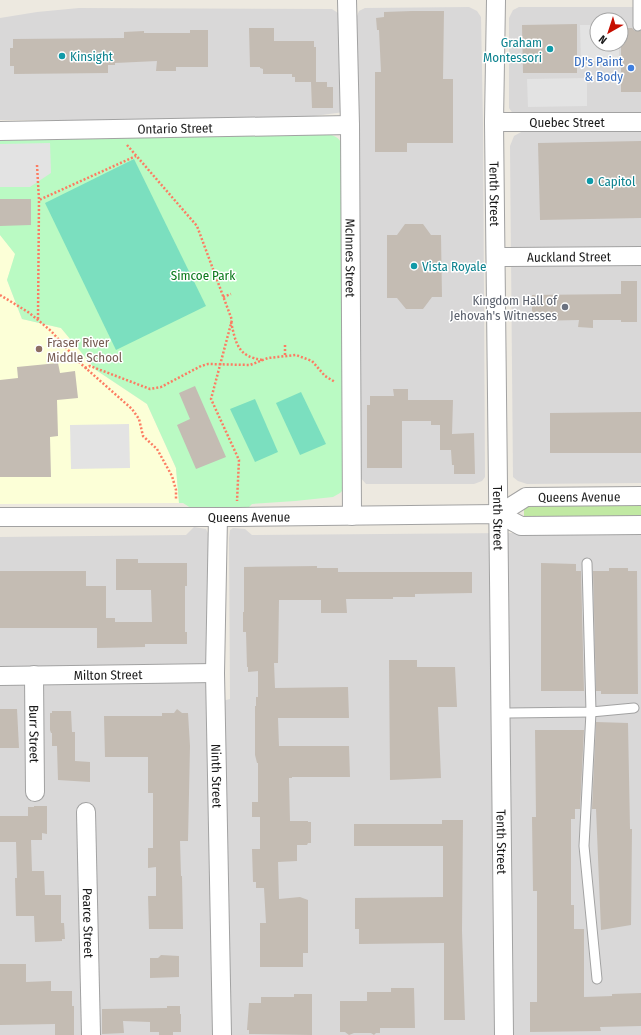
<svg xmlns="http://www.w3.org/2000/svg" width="641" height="1035" font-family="'Fira Sans Condensed',sans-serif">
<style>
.residential{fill:#d9d8d8;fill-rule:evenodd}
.education{fill:#fcffd7}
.grass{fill:#c1e9a3}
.park{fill:#bafac3}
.pitch{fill:#7bdfbf}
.parking{fill:#e3e3e3}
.building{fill:#c4bcb3}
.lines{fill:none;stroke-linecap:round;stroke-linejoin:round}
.service-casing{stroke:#a2a2a2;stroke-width:11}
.minor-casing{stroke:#a2a2a2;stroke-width:20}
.path{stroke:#fc7c62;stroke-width:2.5;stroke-dasharray:2 2;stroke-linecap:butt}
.service{stroke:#fff;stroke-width:9}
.minor{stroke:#fff;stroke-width:18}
.culture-dot{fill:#0f9aa8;stroke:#fff;stroke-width:1.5}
.shop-dot{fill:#3f7fe0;stroke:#fff;stroke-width:1.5}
.worship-dot{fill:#6b7280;stroke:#fff;stroke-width:1.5}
.education-dot{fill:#8d6e63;stroke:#fff;stroke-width:1.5}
.labels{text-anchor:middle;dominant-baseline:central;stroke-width:3;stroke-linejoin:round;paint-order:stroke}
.culture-label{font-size:13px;fill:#0d838f;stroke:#fff;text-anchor:start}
.shop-label{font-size:13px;fill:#366cbe;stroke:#fff;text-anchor:end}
.street-label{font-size:13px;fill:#1b1b1b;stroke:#fff}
.park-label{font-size:13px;fill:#09791a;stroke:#fff}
.worship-label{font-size:13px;fill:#5b616d;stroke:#fff;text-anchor:end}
.education-label{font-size:13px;fill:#785e54;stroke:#fff;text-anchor:start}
</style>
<rect width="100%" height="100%" fill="#ede9e0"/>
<g class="residential">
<path d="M469,7L477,11L481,17L483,123L485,477L482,481L474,484H366L360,477L357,16L359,11L365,8Z"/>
<path d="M519,7H641V115H514L509,108V18L513,10ZM597,20H621V44H597Z"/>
<path d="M79,8L332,9L338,13L344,112L285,120H0V18L37,12Z"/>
<path d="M523,131H641V483L527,484L518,481L513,477L510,146L514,136Z"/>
<path d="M194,527L206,529L209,535V699L210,704L230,699L229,538L230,530L233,528L245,529L252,535L641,532V1035H0V537L186,535Z"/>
</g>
<path class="education" d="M0,235L16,254L7,280L22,319L61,328L96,370L147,404L176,468L179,503L0,504Z"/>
<path class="grass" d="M641,502V517L524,518V503Z"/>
<path class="park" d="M326,134C333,135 339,137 342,144L343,490L340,493L333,497L295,501L252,504L247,509L194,510L183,503H179L176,468L147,404L96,370L61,328L22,319L7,280L15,254L0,235V138Z"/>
<g class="pitch">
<path d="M134,159L206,306L116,350L45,203Z"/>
<path d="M301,392L326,444L300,455L276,403Z"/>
<path d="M255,399L278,452L255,462L230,409Z"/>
</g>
<g class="parking">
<path d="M580,25H597V44H619V61H581Z"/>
<path d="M587,78V106L528,107L527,79Z"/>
<path d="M50,143L51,173L30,187H0V144Z"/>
<path d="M129,424L130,468L71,469L70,425Z"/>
</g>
<g class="building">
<path d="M412,11H444L443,79H453V143H407V152H375V72H381L379,30H377L376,18L384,17V12Z"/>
<path d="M577,24V73H523L522,25Z"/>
<path d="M249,28H274V41H314V47H316V82H295V77H292V74H263V69L260,68V67H250Z"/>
<path d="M621,28H632L635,31H641V92H621Z"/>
<path d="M190,30H208V67H176V71H156L157,61L115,63V65H108V73L14,74V66H10V48H13V39L124,38V32L144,31V33H190Z"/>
<path d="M311,82H327V87H333V108H312Z"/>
<path d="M641,141V218L540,220L538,143Z"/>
<path d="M0,199H31V225L0,226Z"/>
<path d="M405,224H423L431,235H441L442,297H432L423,309H406L397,298H387V235H397Z"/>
<path d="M621,281H637V322H621V320H593V328L578,327L579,320L532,321V295L621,294Z"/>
<path d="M58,363L60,373L75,371L78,398L57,400L58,436L50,437L51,477H0V380L18,378L17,367Z"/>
<path d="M195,386L226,457L196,469L177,425L190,419L179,393Z"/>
<path d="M393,389H408V400H453L452,434L474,433L475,474H454V465H452L451,450H440V425H431V421H402V468H367V405H370V396H394Z"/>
<path d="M641,412V453H550V413Z"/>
<path d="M116,559H138V563H187V586H185V632H187V644H145V647L97,648V628H0V571H86V586H106V618H115V622H152L151,590H116Z"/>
<path d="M541,563L576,564V571H581L584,691H541Z"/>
<path d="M317,566V568H338V572H472V593L415,594V597H393V599H346L347,613H321V600H279L278,663H274L275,688L348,687L349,718H278L279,746H349L350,777H292V778H289L290,821H308V822H311V843H308L307,845H297V861L278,862L279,899L300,897L308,900V953H303V967H260V923H266L264,888H256V882H253L252,849H260V817H252V802H258V763H257L255,755V706H256V697H258V671L248,672V667H247L246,632H243V612H244V567Z"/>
<path d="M609,568H628V571H637L638,694H601V691H596L593,571H609Z"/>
<path d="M389,660H417V667H455L457,707H438L441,778L390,780Z"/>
<path d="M0,709H17L19,748H0Z"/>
<path d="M177,709L182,713H188L190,746L188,841H180L181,876H182L183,929H149L148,896H156V867L148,868V848H153V793H148V757H105L104,716H162V713H174Z"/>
<path d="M52,711H71L72,732H75V761L90,762V782L58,780L57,746H52V733H51L50,730V713H52Z"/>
<path d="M596,722L628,723L630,829H632L631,925L601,930L596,809H592Z"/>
<path d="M535,730H584L580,809H575V819H571V905H574V929H584V997L612,996V994L641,993V1026L600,1027L601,1031L530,1032V1002H537V891H533L532,817H536Z"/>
<path d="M34,806H47V834L42,833V840H31L32,871H44L45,895H61V923H64L65,939H62V941L35,942L34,916H16L15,878H17L16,842H0V816H28V807H34Z"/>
<path d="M442,820H463L462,931L465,1020H444V943L359,944V929H355V898L443,897V846H354V824H442Z"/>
<path d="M161,955L179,956V977L150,978V958H158Z"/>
<path d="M0,964H26V982L51,981V991H72V1006H74V1035H55V1024L0,1025Z"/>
<path d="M391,988H414L415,1028H380V1033H376L374,1035L371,1033H354L349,1035L345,1032H340V1001H367V992H391Z"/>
<path d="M294,994H312V1035L249,1034V1030H247L249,1003H261V997H294Z"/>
<path d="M167,1006H180V1014H181V1032H173V1035H159V1032H150V1022L123,1021L124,1033L102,1034V1009L167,1008Z"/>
</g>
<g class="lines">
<defs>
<g id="service">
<path d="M638,0V26"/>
<path d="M587,563L591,712L584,846L597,979"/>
<path d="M501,713L591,712L634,708"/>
</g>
<g id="minor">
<path id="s1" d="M347,0L350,125L352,516"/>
<path id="s2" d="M496,0L494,122L504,1035"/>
<path id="s3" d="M494,122H641"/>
<path id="s4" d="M0,131L350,125"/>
<path id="s5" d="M496,257L641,256"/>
<path id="s6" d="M499,514L526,497L641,496"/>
<path id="s7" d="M0,517H238L499,514L521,526L641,525"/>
<path id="s8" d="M218,517L215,673L222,1035"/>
<path id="s9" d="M34,675L35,792"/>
<path id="s10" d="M0,676L215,673"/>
<path id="s11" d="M86,812L91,1035"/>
</g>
</defs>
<use href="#service" class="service-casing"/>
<use href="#minor" class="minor-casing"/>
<g class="path">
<path d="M127,145L197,226L232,320L211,399L239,460L237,501"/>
<path d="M37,165L39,200L136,156"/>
<path d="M0,295L28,312L38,320L51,331L80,363L132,409L139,419L143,436L157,449L172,476L176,490V500"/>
<path d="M223,297L231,294"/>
<path d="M38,319L39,200"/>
<path d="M231,322C236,344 238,357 263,360"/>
<path d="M285,355V345"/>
<path d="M85,368L90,366L150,389L161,387L201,366L208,364L250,365L268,358L296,355L312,361L325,376L335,382"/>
</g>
<use href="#service" class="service"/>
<use href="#minor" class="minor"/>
</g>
<g class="culture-dot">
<circle cx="550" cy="49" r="4"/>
<circle cx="62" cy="56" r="4"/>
<circle cx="590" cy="181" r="4"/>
<circle cx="414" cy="266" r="4"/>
</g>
<circle class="shop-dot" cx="631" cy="68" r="4"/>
<circle class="worship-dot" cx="565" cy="307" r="4"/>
<circle class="education-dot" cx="39" cy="349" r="4"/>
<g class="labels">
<g class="culture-label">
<text x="542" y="42" text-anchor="end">Graham<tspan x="542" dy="15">Montessori</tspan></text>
<text x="70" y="56">Kinsight</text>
<text x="598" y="181">Capitol</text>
<text x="422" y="266">Vista Royale</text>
</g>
<g class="shop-label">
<text x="623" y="61">DJ's Paint<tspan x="623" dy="15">&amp; Body</tspan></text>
</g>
<g class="street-label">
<text stroke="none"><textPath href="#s3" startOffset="73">Quebec Street</textPath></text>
<text stroke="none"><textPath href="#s4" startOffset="175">Ontario Street</textPath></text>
<text stroke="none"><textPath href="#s2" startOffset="194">Tenth Street</textPath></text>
<text stroke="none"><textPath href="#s5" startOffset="73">Auckland Street</textPath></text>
<text stroke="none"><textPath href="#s1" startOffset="258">McInnes Street</textPath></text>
<text stroke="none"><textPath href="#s6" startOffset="85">Queens Avenue</textPath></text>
<text stroke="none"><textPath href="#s7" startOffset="249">Queens Avenue</textPath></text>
<text stroke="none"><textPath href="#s2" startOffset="518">Tenth Street</textPath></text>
<text stroke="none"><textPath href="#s10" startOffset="108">Milton Street</textPath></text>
<text stroke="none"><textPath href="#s9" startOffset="59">Burr Street</textPath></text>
<text stroke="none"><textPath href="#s8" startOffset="259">Ninth Street</textPath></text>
<text stroke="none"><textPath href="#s2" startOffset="842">Tenth Street</textPath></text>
<text stroke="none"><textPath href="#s11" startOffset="111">Pearce Street</textPath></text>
</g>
<g class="park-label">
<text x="203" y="275">Simcoe Park</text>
</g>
<g class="worship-label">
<text x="557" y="300">Kingdom Hall of<tspan x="557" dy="15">Jehovah's Witnesses</tspan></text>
</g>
<g class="education-label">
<text x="47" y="342">Fraser River<tspan x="47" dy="15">Middle School</tspan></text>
</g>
</g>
<g transform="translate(609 32) rotate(219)"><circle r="19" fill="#ffffff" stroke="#a4a4a4"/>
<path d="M0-3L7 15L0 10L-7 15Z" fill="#c60e00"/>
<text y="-6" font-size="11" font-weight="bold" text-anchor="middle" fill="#1b1b1b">N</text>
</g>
</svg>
